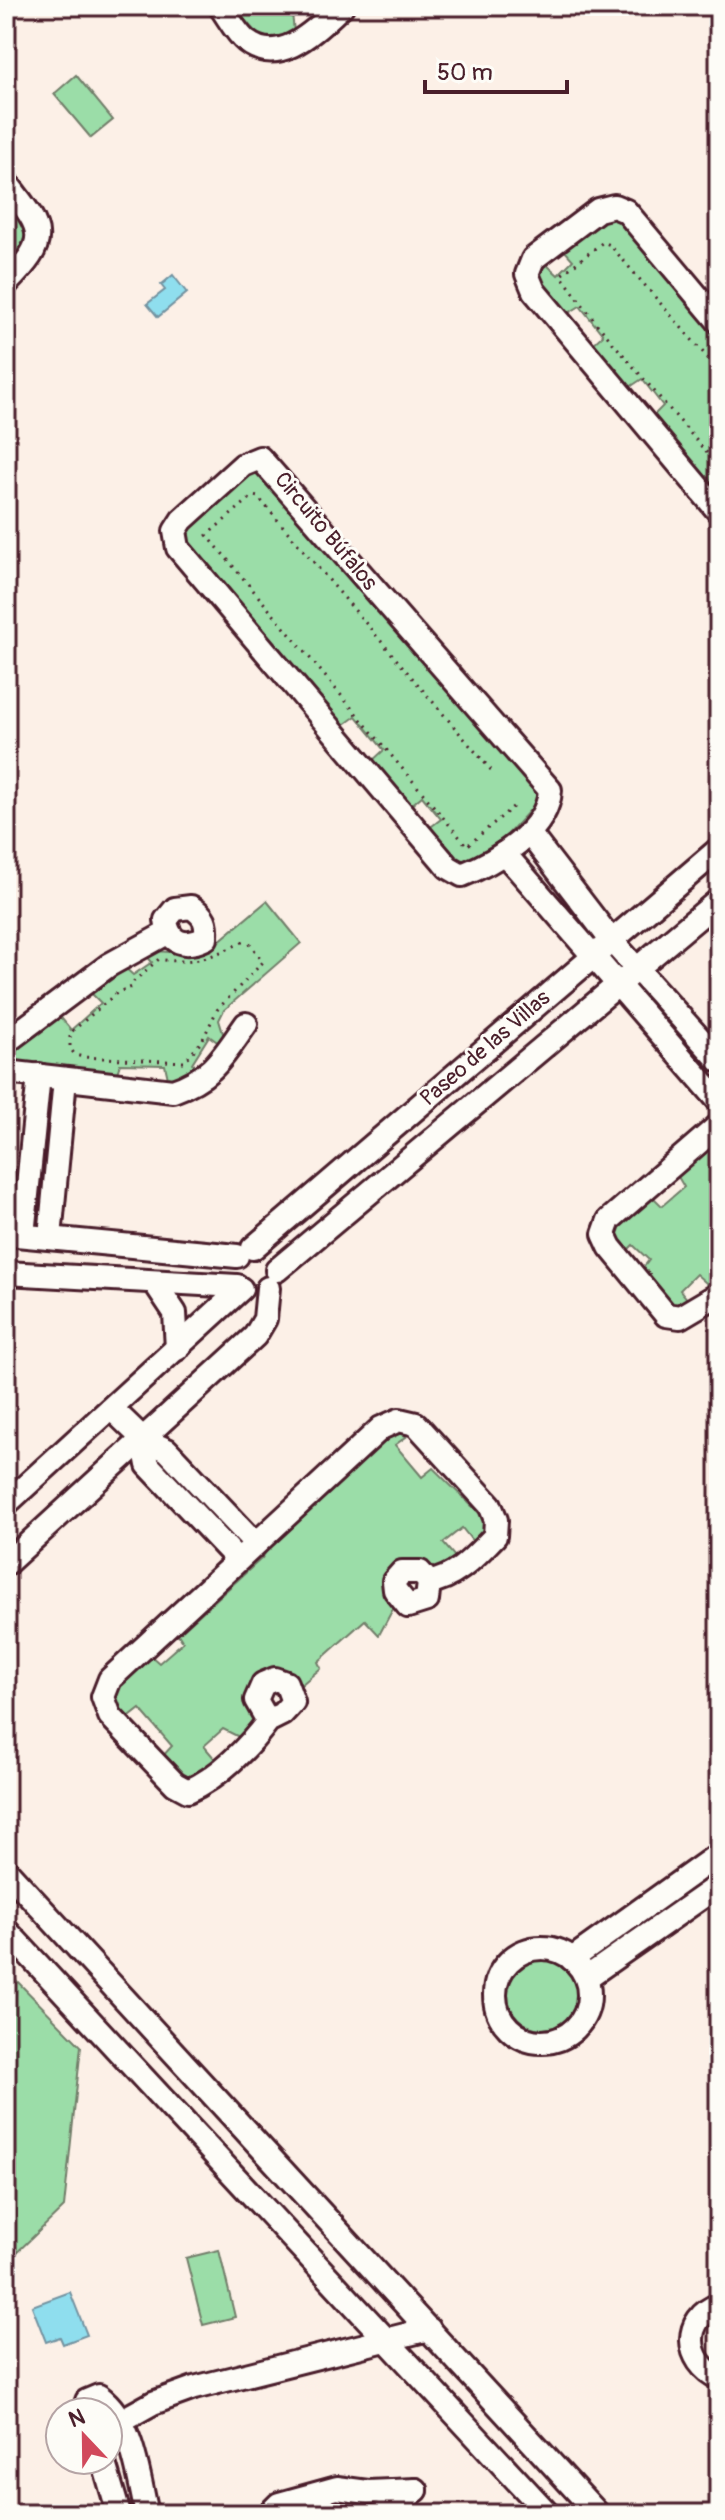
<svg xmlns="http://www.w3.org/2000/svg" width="725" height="2520" font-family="Pangolin,sans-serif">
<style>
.green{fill:#9bdda8;stroke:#727e6a;stroke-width:2}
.water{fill:#8fdeee;stroke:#7392a0;stroke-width:2}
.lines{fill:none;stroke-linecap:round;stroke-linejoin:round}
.minor-casing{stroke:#4a1f2b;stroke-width:28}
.path{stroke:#4a1f2b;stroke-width:3;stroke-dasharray:2 6;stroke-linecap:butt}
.minor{stroke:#fdfcf7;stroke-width:22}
.labels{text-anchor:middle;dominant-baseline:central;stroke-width:6;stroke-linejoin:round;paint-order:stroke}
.street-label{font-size:22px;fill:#4a1f2b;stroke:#fdfcf7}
</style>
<rect width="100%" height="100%" fill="#fcf0e7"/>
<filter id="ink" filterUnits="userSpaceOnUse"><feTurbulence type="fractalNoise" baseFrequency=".0125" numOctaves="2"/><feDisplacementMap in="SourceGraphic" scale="16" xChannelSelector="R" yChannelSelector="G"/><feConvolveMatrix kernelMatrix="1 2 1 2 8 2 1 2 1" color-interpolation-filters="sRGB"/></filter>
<g filter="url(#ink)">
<g class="green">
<path d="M233,6H300L292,13L294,32L271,40L257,34Z"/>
<path d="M76,75L113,120L91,138L54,94Z"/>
<path d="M6,201C29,229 33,236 6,262Z"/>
<path d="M613,213L719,340V492L653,416L663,406L642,379L627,389L592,345L603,335L580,306L567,314L538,276L546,264L558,275L573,260L564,250Z"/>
<path d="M261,468L545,794L490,853L463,866L428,829L441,819L422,796L409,807L371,762L384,750L356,716L341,727L185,542L186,525L255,469Z"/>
<path d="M267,901L301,943L224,1010L219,1020L225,1040L220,1044L209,1036L192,1063L204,1071L169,1083L165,1065L120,1064L115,1079L8,1062L6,1049L58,1014L71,1030L101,1003L89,991L123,966L133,975L152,962L144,953C165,947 185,958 206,952Z"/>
<path d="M719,1139V1287L714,1290L696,1274L680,1290L688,1300L673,1309L640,1272L649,1260L633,1245L624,1254L612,1229L651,1195L662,1206L684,1187L677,1175Z"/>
<path d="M400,1429L406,1437L395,1445L422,1477L433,1468L481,1515L486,1529L474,1543L462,1528L443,1543L456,1558L437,1573L419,1562L403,1561L387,1576L383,1590L394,1607L379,1635L365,1620L318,1662L321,1668L301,1685L294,1680L261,1674L255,1678L247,1701L255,1724L241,1738L223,1729L204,1746L215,1759L213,1765L185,1783L161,1758L172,1746L140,1709L126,1720L113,1706L116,1686L150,1655L159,1663L183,1642L178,1634L262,1558L286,1521L383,1433Z"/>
<circle cx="543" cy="1994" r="35"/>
<path d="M6,1970L81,2046L64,2207L6,2263Z"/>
<path d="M219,2250L235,2317L203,2325L186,2258Z"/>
</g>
<g class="water">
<path d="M173,275L187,293L158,317L147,304L165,290L161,285Z"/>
<path d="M70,2292L87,2335L63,2344L60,2337L46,2342L32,2306Z"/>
</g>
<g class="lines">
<defs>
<g id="minor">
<path d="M220,6C228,17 236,33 246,41C281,69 318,27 342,6"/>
<path d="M6,182C43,230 52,238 6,284"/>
<path d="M719,322L626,211L614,206L598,210L533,259L527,274L534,291L719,512"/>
<path d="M260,458L550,790C548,831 497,861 462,875L448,867L178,548L175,531L182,520L243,465Z"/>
<path d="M529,833L611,940L719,1060"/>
<path d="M504,853L719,1101"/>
<path d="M191,907C205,916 207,922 206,938C185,948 169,944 166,920L175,909Z"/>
<path d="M6,1042L109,965L167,933"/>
<path d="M6,1072L173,1091C213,1077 222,1058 246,1024"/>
<path d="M719,1125L609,1220L604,1234L610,1247L666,1315L680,1317L719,1294"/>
<path d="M6,1234L237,1256"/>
<path d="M23,1235L39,1075"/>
<path d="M50,1237L65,1079"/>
<path d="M253,1248L719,849"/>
<path d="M277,1270L719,900"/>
<path d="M6,1273L237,1286"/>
<path d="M155,1283L175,1313L177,1349"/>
<path d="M113,1410L143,1439L167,1450L255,1543"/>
<path d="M143,1439L148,1465L238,1560"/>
<path d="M6,1504L241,1289"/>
<path d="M6,1564L255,1336L265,1319L268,1288"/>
<path d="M268,1721L282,1714L293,1702L286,1683L275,1679L263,1684L256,1700L268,1721C249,1747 218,1778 188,1791L175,1784L110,1716L103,1697L110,1679L381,1428L399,1420L416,1424L490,1505L496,1520L495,1536C476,1555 457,1578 429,1582L420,1572H402L394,1581L395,1590L408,1606L427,1600L429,1582"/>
<path d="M6,1870L598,2514"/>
<path d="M6,1930L548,2514"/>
<circle cx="542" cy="1995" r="47"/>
<path d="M572,1959L719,1854"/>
<path d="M586,1978L719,1885"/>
<path d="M719,2305C682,2318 684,2362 719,2378"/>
<path d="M84,2412L87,2401L99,2396C133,2421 138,2475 147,2514"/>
<path d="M108,2428L153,2403L194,2388L429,2329"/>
<path d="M103,2460L119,2514"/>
<path d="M269,2514L279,2504L337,2488L368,2492L416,2490"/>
<path d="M380,2514L400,2504L416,2490"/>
</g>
</defs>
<use href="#minor" class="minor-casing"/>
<g class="path">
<path d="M264,6L274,14L286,6"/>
<path d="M719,371L610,245L603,242L561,275L597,324L719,467"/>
<path d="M491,770L258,497L253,496L207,535L467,846L514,806"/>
<path d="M242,942H249L263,962L217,1010L202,1041L184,1062L83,1057L75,1055L70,1048V1033L118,992L132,987L134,981L159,959C191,965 213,957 242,942Z"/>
</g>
<use href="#minor" class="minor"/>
</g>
</g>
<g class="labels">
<g class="street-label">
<text transform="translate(326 531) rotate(50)">Circuito Búfalos</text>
<text transform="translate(485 1048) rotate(-41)">Paseo de las Villas</text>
</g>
</g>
<rect width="725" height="2520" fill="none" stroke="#fdfcf7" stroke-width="32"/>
<rect x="16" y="16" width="693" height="2488" fill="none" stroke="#4a1f2b" stroke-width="3" filter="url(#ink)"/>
<g transform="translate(84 2436) rotate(338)"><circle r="38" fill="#fdfcf7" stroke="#b5a4a5" stroke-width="2"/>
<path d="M0-6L14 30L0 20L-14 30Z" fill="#d1495b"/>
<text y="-12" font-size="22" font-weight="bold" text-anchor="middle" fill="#4a1f2b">N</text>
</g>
<path d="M425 80v12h142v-12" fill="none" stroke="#4a1f2b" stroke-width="4"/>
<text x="437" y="80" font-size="24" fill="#4a1f2b" stroke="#fdfcf7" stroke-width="6" paint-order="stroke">50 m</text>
</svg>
